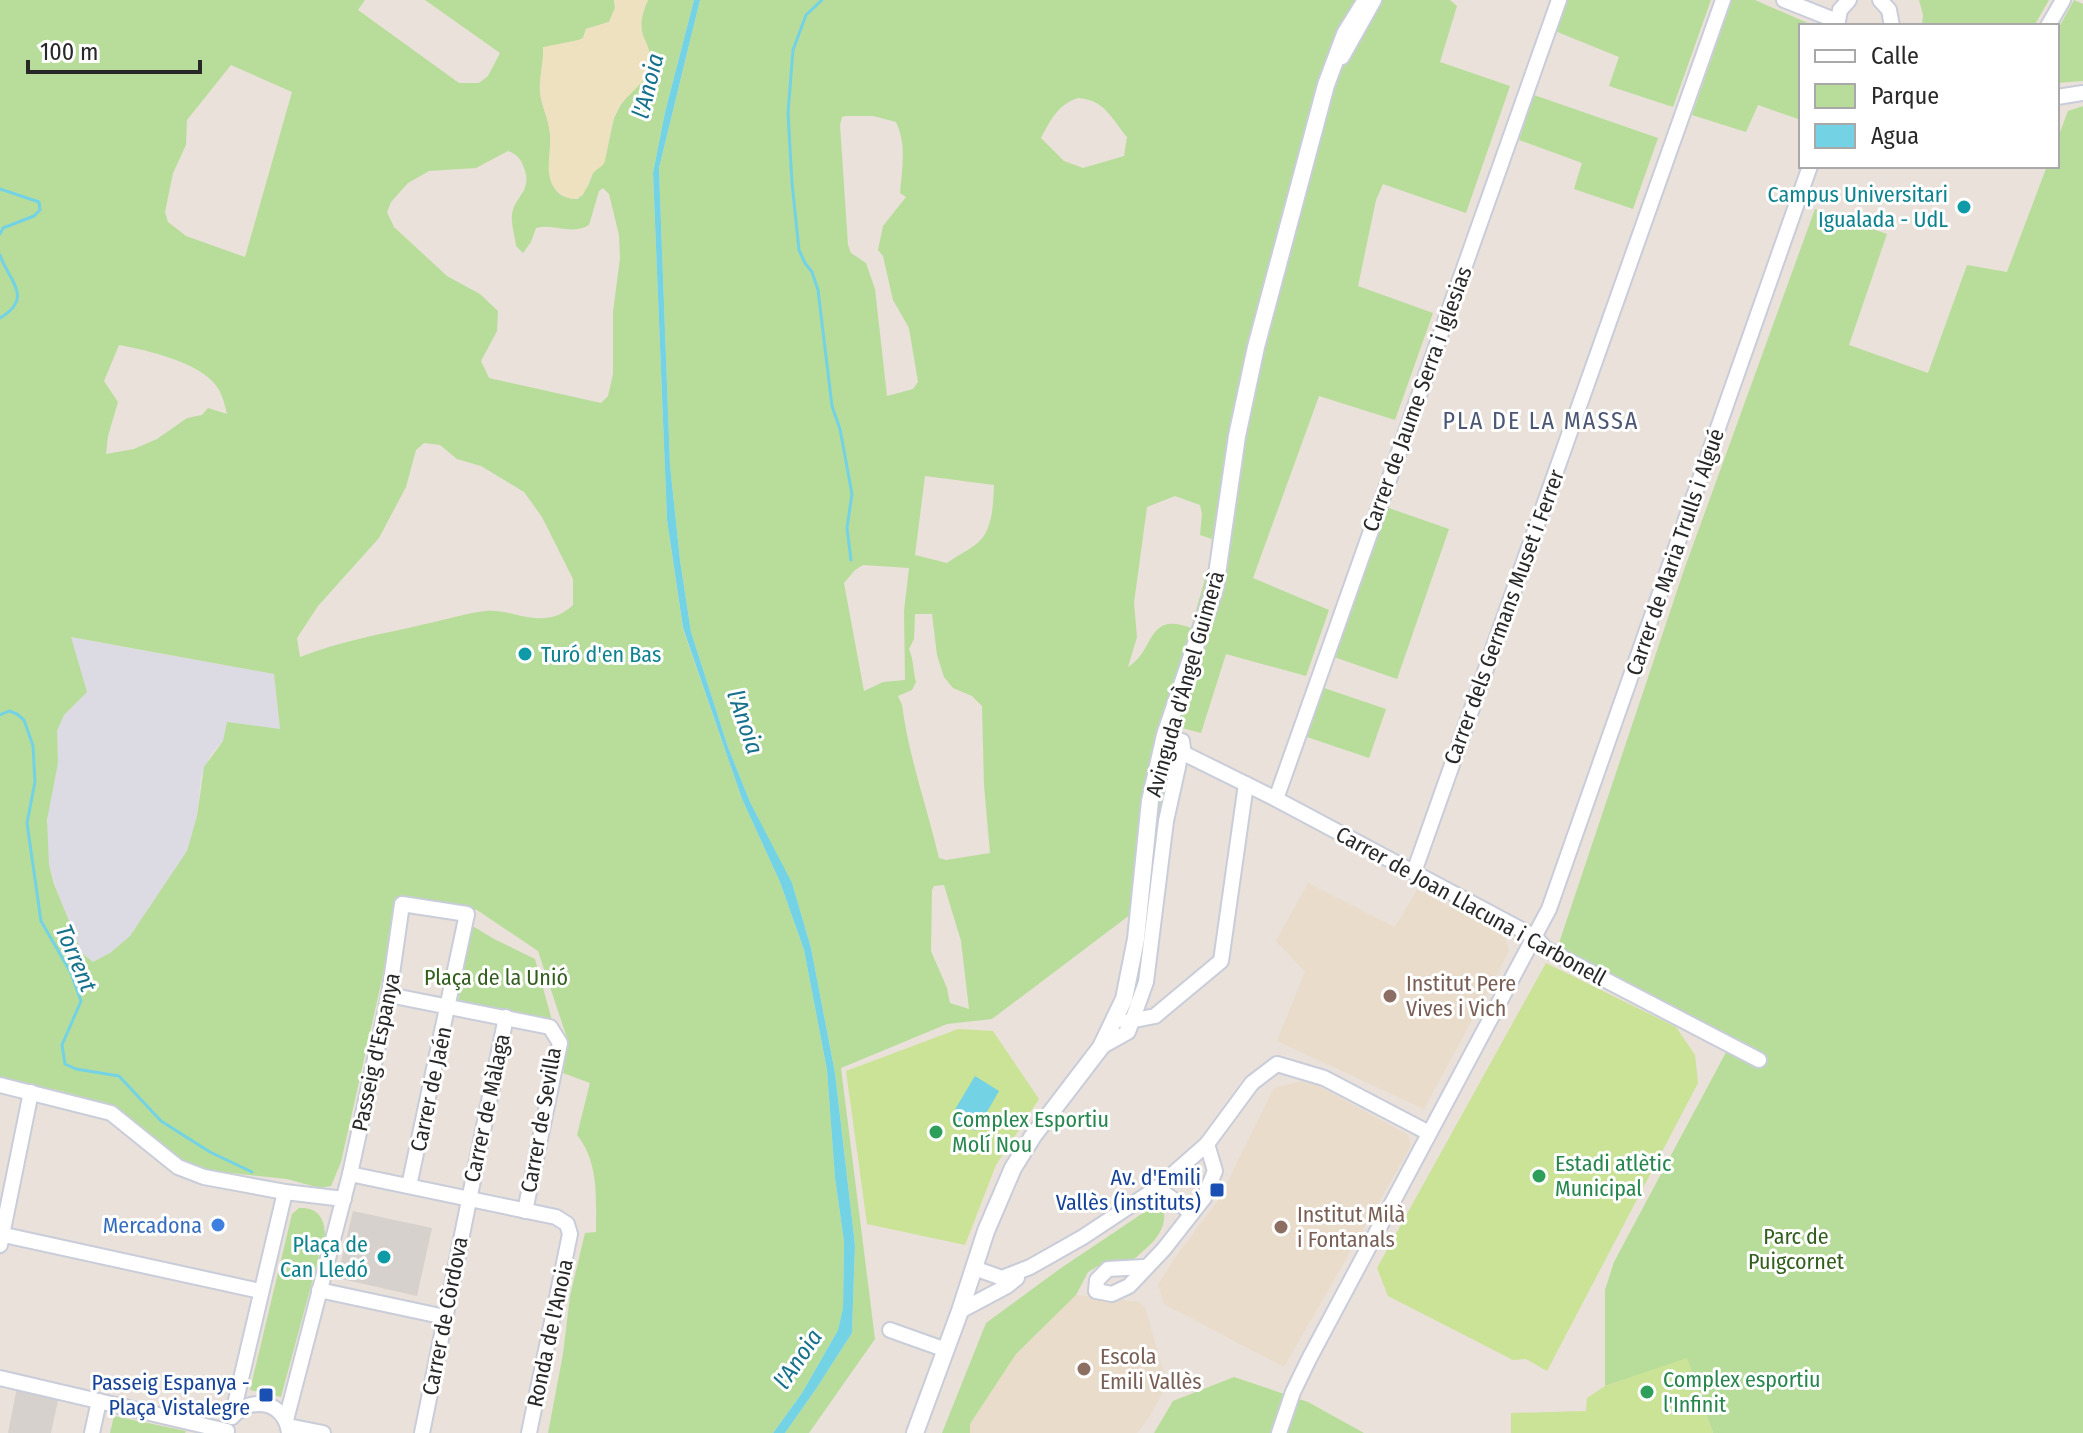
<svg xmlns="http://www.w3.org/2000/svg" width="2083" height="1433" font-family="'Fira Sans Condensed',sans-serif">
<style>
.industrial{fill:#dcdae2}
.education{fill:#eadcca}
.green{fill:#b8dd9a;fill-rule:evenodd}
.sand{fill:#ede1bf}
.pitch{fill:#cbe396}
.plaza{fill:#d6d1cc}
.water{fill:#73d3e5}
.lines{fill:none;stroke-linecap:round;stroke-linejoin:round}
.stream{stroke:#73d3e5;stroke-width:3}
.minor-casing{stroke:#c9cdd9;stroke-width:18}
.tertiary-casing{stroke:#c9cdd9;stroke-width:20}
.minor{stroke:#fff;stroke-width:14}
.tertiary{stroke:#fff;stroke-width:16}
.culture-dot{fill:#0f9aa8;stroke:#fff;stroke-width:3}
.education-dot{fill:#8d6e63;stroke:#fff;stroke-width:3}
.leisure-dot{fill:#2e9e5b;stroke:#fff;stroke-width:3}
.transit-dot{fill:#1a4fb4;stroke:#fff;stroke-width:3}
.shop-dot{fill:#3f7fe0;stroke:#fff;stroke-width:3}
.labels{text-anchor:middle;dominant-baseline:central;stroke-width:6;stroke-linejoin:round;paint-order:stroke}
.culture-label{font-size:22px;fill:#0d838f;stroke:#fff;text-anchor:end}
.street-label{font-size:22px;fill:#282828;stroke:#fff}
.park-label{font-size:22px;fill:#325e1e;stroke:#fff}
.education-label{font-size:22px;fill:#785e54;stroke:#fff;text-anchor:start}
.leisure-label{font-size:22px;fill:#27864d;stroke:#fff;text-anchor:start}
.transit-label{font-size:22px;fill:#164399;stroke:#fff;text-anchor:end}
.shop-label{font-size:22px;fill:#366cbe;stroke:#fff;text-anchor:end}
.water-label{font-size:24px;font-style:italic;fill:#16718d;stroke:#fff}
.neighbourhood-label{font-size:24px;letter-spacing:2px;fill:#4c5775;stroke:#fff}
</style>
<rect width="100%" height="100%" fill="#e9e1da"/>
<path class="industrial" d="M70,637L274,674L280,730L223,741L211,754L201,777L197,816L187,851L130,936L110,953L93,962L82,953L61,902L49,865L47,837L48,811L58,763L57,731L64,715L87,692Z"/>
<g class="education">
<path d="M1308,883L1395,927L1417,890L1504,933L1509,951L1424,1109L1277,1041L1305,972L1276,941Z"/>
<path d="M1302,1081L1319,1086L1408,1135L1411,1146L1284,1367L1164,1304L1158,1285L1177,1255L1219,1199L1274,1088Z"/>
<path d="M1076,1295L1139,1302L1145,1307L1167,1385L1148,1419L1137,1433H970V1424L1016,1354Z"/>
</g>
<g class="green">
<path d="M0,0H365L358,10L459,83H479L488,76L500,53L425,0H614L615,8L609,22L586,29L583,38L579,40L543,48C544,63 539,77 540,91C541,106 549,119 550,134C552,156 539,199 578,199L588,186L593,173L604,163L614,118L621,104L638,85L650,56C641,31 637,25 648,0H694L665,112L653,173L667,520L683,629L742,799L780,882L804,950L827,1070L835,1178L844,1242L843,1309L838,1330L802,1393L773,1433H548L563,1354L570,1296L585,1233L596,1232C596,1199 599,1162 577,1135L590,1083L563,1073L568,1041L538,951L477,910L410,898L393,912L385,966L341,1162L331,1186L320,1188L287,1179L193,1169L171,1158L115,1106L57,1090L0,1080ZM231,65L292,92L245,257L186,236L168,222L165,212L173,173L186,145L187,120ZM508,151C517,154 521,159 524,168C533,192 514,196 512,215C511,224 515,237 516,246L523,253L531,242L536,228C557,223 570,236 589,225L599,191L603,188L609,194L619,235L620,258L613,312V374L608,396L601,403L489,378L481,361L497,331L498,311L480,294L447,276L394,227L387,212L391,202L408,183L429,171L476,168ZM119,345C146,350 205,363 219,390C223,397 225,406 227,414L208,408L202,415L187,418L157,439L134,449L106,454L108,436L118,402L104,381ZM424,443L440,445L457,459L481,466L524,492L542,517L573,579V605C544,632 517,609 486,611C466,613 445,620 425,624C383,634 340,641 300,657L297,638L318,606L379,538L406,487L416,450ZM71,637L274,674L280,729L227,722L223,741L204,767L197,816L187,851L130,936L110,953L93,962L82,953L54,884L49,865L47,820L58,763L57,731L64,715L87,692Z"/>
<path d="M700,0H1450L1457,6L1440,62L1510,86L1466,213L1383,184L1376,200L1358,286L1433,313L1395,420L1319,396L1253,578L1329,610L1306,676L1226,654L1201,733L1182,728L1147,902L992,1019L947,1024L841,1068L875,1339L809,1433H785L816,1389L852,1333L855,1245L835,1073L811,948L793,887L750,802L728,747L691,632L680,560L670,465L659,168ZM1078,98C1105,100 1111,118 1127,137L1124,156L1083,168L1064,161L1041,138C1050,121 1058,104 1078,98ZM846,116H873L896,122C907,145 902,168 900,193L906,197L883,226L878,250L883,256L893,300L909,328L918,382L913,389L887,396L875,289L866,263L851,253L848,245L840,125L842,117ZM925,476L994,485C993,505 993,533 975,545C966,552 956,556 947,563L915,555ZM1175,496L1200,505L1202,514L1200,535L1212,539L1209,565L1191,628C1146,611 1156,650 1128,667L1137,637L1134,603L1147,507ZM863,565L909,568L904,611L905,680L883,682L864,691L844,583L855,570ZM915,614H932L937,655L944,677L953,688L972,696L982,706L984,785L990,853L946,860L939,858C927,807 909,758 902,705L898,696L912,690L916,682C913,671 914,661 909,649L914,639ZM944,885L961,941L969,1009L950,1003L947,988L931,951L932,890L934,886Z"/>
<path d="M1566,0H1711L1673,107L1609,86L1619,57L1555,31Z"/>
<path d="M1732,0H1755L1810,24V26H1801V120L1758,105L1746,132L1692,115Z"/>
<path d="M1919,0H2049L2034,26H1922L1923,15Z"/>
<path d="M2074,0L2083,4V81L2057,83V31Z"/>
<path d="M1534,95L1658,138L1633,209L1574,189L1582,163L1519,140Z"/>
<path d="M2083,106V1433H1713L1687,1359L1605,1386V1290L1614,1262L1732,1041L1558,946L1684,570L1815,209L1887,234L1849,345L1928,373L1967,265L2007,272L2047,166H2057V140L2068,111Z"/>
<path d="M1386,507L1449,529L1397,679L1334,657Z"/>
<path d="M1324,688L1386,709L1369,758L1307,737Z"/>
<path d="M471,925L494,939L535,959L553,1024L458,1002Z"/>
<path d="M1152,1207L1164,1213C1166,1235 1147,1247 1132,1261H1107L1088,1272L1076,1295L1016,1354L970,1424V1433H942L986,1323L1061,1268Z"/>
<path d="M299,1208C317,1207 324,1217 325,1234L281,1397L250,1390L292,1214Z"/>
<path d="M1234,1377L1308,1402L1364,1433H1154L1173,1401Z"/>
<path d="M114,1416L186,1431L185,1433H110Z"/>
</g>
<path class="sand" d="M614,0H648C630,39 654,37 650,66C647,83 629,92 620,106C609,122 610,142 605,160C603,168 598,167 593,173C588,180 587,189 582,196L572,199C538,188 552,159 550,134C549,119 541,106 540,91C539,77 544,62 543,47L579,40L583,38L586,29L609,22L615,8Z"/>
<g class="pitch">
<path d="M1546,963L1676,1027L1695,1055L1698,1083L1547,1371L1526,1359L1513,1360L1388,1296L1377,1268Z"/>
<path d="M958,1029L993,1031L1039,1099L996,1165L965,1245L867,1224L846,1071Z"/>
<path d="M1687,1358L1713,1433H1511V1413L1586,1411L1587,1398L1605,1386Z"/>
</g>
<g class="plaza">
<path d="M353,1211L432,1228L417,1296L337,1278Z"/>
<path d="M18,1382L60,1391L51,1433H8Z"/>
</g>
<g class="water">
<path d="M694,0H700L659,168L670,465L680,560L691,632L728,747L750,802L792,883L811,948L835,1073L855,1245L852,1333L816,1389L785,1433H773L802,1393L838,1330L843,1308L844,1242L835,1178L827,1070L804,950L780,882L742,799L683,628L667,520L653,173L665,112Z"/>
<path d="M975,1076L999,1091L976,1131L951,1116Z"/>
</g>
<g class="lines">
<g class="stream">
<path d="M822,0L806,15L793,50L788,113L792,183L799,250L805,263L812,272L818,290L832,406L840,429L852,494L847,528L851,560"/>
<path d="M0,189L39,202L40,210L34,216L3,228L0,234"/>
<path d="M0,255C8,280 35,297 0,318"/>
<path d="M0,715L9,711L17,714L24,720L33,746L35,782L27,823L41,921L71,973L81,1001L62,1045L65,1064L76,1069L119,1076L161,1121L210,1152L252,1172"/>
</g>
<defs>
<g id="minor">
<path d="M1784,0L1837,21"/>
<path d="M1880,0L1889,10L1892,26"/>
<path d="M1837,26L1840,10L1849,0"/>
<path d="M2048,26L2063,0"/>
<path d="M1342,57L1374,0"/>
<path d="M2057,97L2083,93"/>
<path d="M1165,735L1182,741L1183,748L1176,757"/>
<path d="M1181,752L1276,799L1535,937L1546,949L1759,1060"/>
<path d="M1276,799L1559,0"/>
<path d="M1414,872L1723,0"/>
<path d="M389,995L550,1027L560,1043L525,1211"/>
<path d="M1125,1022L1155,1016L1221,961L1246,784"/>
<path d="M1101,1047L1128,1032L1146,982L1166,821L1178,767L1179,761L1175,757"/>
<path d="M0,1085L111,1113L178,1167L204,1177L285,1192L344,1199"/>
<path d="M350,1174L556,1217L567,1224L570,1234L529,1433"/>
<path d="M1157,1188L1192,1213"/>
<path d="M0,1234L260,1291"/>
<path d="M0,1245L31,1092"/>
<path d="M1144,1267L1108,1269L1097,1280L1096,1291L1112,1294L1129,1286L1164,1249L1204,1198L1215,1171L1207,1144"/>
<path d="M974,1268L1002,1278L1030,1267L1083,1237L1157,1188L1207,1144L1252,1083L1277,1064L1324,1078L1429,1133"/>
<path d="M319,1290L445,1317"/>
<path d="M960,1311L1007,1286L1017,1278"/>
<path d="M890,1330L946,1350"/>
<path d="M0,1378L227,1431"/>
<path d="M232,1417L285,1192"/>
<path d="M232,1417C251,1395 285,1401 289,1433"/>
<path d="M286,1420L350,1174L389,995L402,904L467,914L409,1186"/>
<path d="M288,1426L323,1433"/>
<path d="M92,1433L99,1401"/>
<path d="M422,1433L506,1017"/>
<path d="M1279,1433L1293,1392L1309,1359L1549,909L1810,166"/>
</g>
<path id="tertiary" d="M915,1433L960,1311L986,1231L1013,1168L1033,1136L1101,1047L1124,999L1136,939L1150,801L1165,735L1215,588L1237,436L1256,347L1326,85L1345,34L1366,0"/>
</defs>
<use href="#minor" class="minor-casing"/>
<use href="#tertiary" class="tertiary-casing"/>
<use href="#minor" class="minor"/>
<use href="#tertiary" class="tertiary"/>
</g>
<g class="culture-dot">
<circle cx="1964" cy="207" r="8"/>
<circle cx="525" cy="654" r="8"/>
<circle cx="384" cy="1257" r="8"/>
</g>
<g class="education-dot">
<circle cx="1390" cy="996" r="8"/>
<circle cx="1281" cy="1227" r="8"/>
<circle cx="1084" cy="1369" r="8"/>
</g>
<g class="leisure-dot">
<circle cx="936" cy="1132" r="8"/>
<circle cx="1539" cy="1176" r="8"/>
<circle cx="1647" cy="1392" r="8"/>
</g>
<g class="transit-dot">
<rect x="1209" y="1182" width="16" height="16" rx="4"/>
<rect x="258" y="1387" width="16" height="16" rx="4"/>
</g>
<circle class="shop-dot" cx="218" cy="1225" r="8"/>
<g class="labels">
<g class="culture-label">
<text x="1948" y="194">Campus Universitari<tspan x="1948" dy="25">Igualada - UdL</tspan></text>
<text x="541" y="654" text-anchor="start">Turó d'en Bas</text>
<text x="368" y="1244">Plaça de<tspan x="368" dy="25">Can Lledó</tspan></text>
</g>
<g class="street-label">
<text transform="translate(1417 399) rotate(-70)">Carrer de Jaume Serra i Iglesias</text>
<text transform="translate(1675 552) rotate(-71)">Carrer de Maria Trulls i Algué</text>
<text transform="translate(1504 617) rotate(-70)">Carrer dels Germans Muset i Ferrer</text>
<text transform="translate(1185 684) rotate(-74)">Avinguda d'Àngel Guimerà</text>
<text transform="translate(1471 906) rotate(29)">Carrer de Joan Llacuna i Carbonell</text>
<text transform="translate(376 1052) rotate(-78)">Passeig d'Espanya</text>
<text transform="translate(431 1089) rotate(-78)">Carrer de Jaén</text>
<text transform="translate(487 1108) rotate(-78)">Carrer de Màlaga</text>
<text transform="translate(541 1120) rotate(-80)">Carrer de Sevilla</text>
<text transform="translate(445 1316) rotate(-79)">Carrer de Còrdova</text>
<text transform="translate(550 1333) rotate(-78)">Ronda de l'Anoia</text>
</g>
<g class="park-label">
<text x="496" y="977">Plaça de la Unió</text>
<text x="1796" y="1236">Parc de<tspan x="1796" dy="25">Puigcornet</tspan></text>
</g>
<g class="education-label">
<text x="1406" y="983">Institut Pere<tspan x="1406" dy="25">Vives i Vich</tspan></text>
<text x="1297" y="1214">Institut Milà<tspan x="1297" dy="25">i Fontanals</tspan></text>
<text x="1100" y="1356">Escola<tspan x="1100" dy="25">Emili Vallès</tspan></text>
</g>
<g class="leisure-label">
<text x="952" y="1119">Complex Esportiu<tspan x="952" dy="25">Molí Nou</tspan></text>
<text x="1555" y="1163">Estadi atlètic<tspan x="1555" dy="25">Municipal</tspan></text>
<text x="1663" y="1379">Complex esportiu<tspan x="1663" dy="25">l'Infinit</tspan></text>
</g>
<g class="transit-label">
<text x="1201" y="1177">Av. d'Emili<tspan x="1201" dy="25">Vallès (instituts)</tspan></text>
<text x="250" y="1382">Passeig Espanya -<tspan x="250" dy="25">Plaça Vistalegre</tspan></text>
</g>
<g class="shop-label">
<text x="202" y="1225">Mercadona</text>
</g>
<g class="water-label">
<text transform="translate(648 86) rotate(-76)">l'Anoia</text>
<text transform="translate(745 722) rotate(71)">l'Anoia</text>
<text transform="translate(76 958) rotate(67)">Torrent</text>
<text transform="translate(798 1359) rotate(-56)">l'Anoia</text>
</g>
<g class="neighbourhood-label">
<text x="1541" y="421">PLA DE LA MASSA</text>
</g>
</g>
<rect x="1799" y="24" width="260" height="144" fill="#ffffff" stroke="#a9a9a9" stroke-width="2"/>
<rect x="1815" y="50" width="40" height="12" fill="#ffffff" stroke="#a9a9a9" stroke-width="2"/>
<text x="1871" y="64" font-size="24" fill="#282828">Calle</text>
<rect x="1815" y="84" width="40" height="24" fill="#b8dd9a" stroke="#a9a9a9" stroke-width="2"/>
<text x="1871" y="104" font-size="24" fill="#282828">Parque</text>
<rect x="1815" y="124" width="40" height="24" fill="#73d3e5" stroke="#a9a9a9" stroke-width="2"/>
<text x="1871" y="144" font-size="24" fill="#282828">Agua</text>
<path d="M28 60v12h172v-12" fill="none" stroke="#282828" stroke-width="4"/>
<text x="40" y="60" font-size="24" fill="#282828" stroke="#ffffff" stroke-width="6" paint-order="stroke">100 m</text>
</svg>
